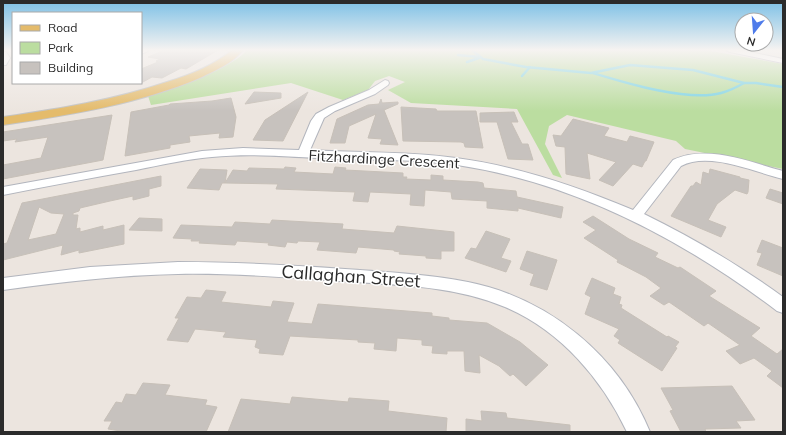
<svg xmlns="http://www.w3.org/2000/svg" width="786" height="435" font-family="Mulish,sans-serif">
<style>
.green{fill:#bbdda0}
.lines{fill:none;stroke-linecap:round;stroke-linejoin:round}
.stream{stroke:#7bd3e4;stroke-width:2.5}
.building{fill:#c7c2be;stroke:#c7c0b8;fill-rule:evenodd}
.minor-casing{stroke:#b2b5bd;stroke-width:2}
.major-casing{stroke:#c4c4c4;stroke-width:2}
.minor{fill:#fff;fill-rule:evenodd}
.major{fill:#e4bb6b;fill-rule:evenodd}
.labels{text-anchor:middle;dominant-baseline:central;stroke-width:3;stroke-linejoin:round;paint-order:stroke}
.street-label{font-size:15px;fill:#2b2b2b;stroke:#fff}
.near-street-label{font-size:18px;fill:#2b2b2b;stroke:#fff}
</style>
<rect width="100%" height="100%" fill="#ece5df"/>
<path class="green" d="M247,50H705L783,64V169L685,149L676,141L567,115L549,126L545,144L562,178L553,175L517,109L411,103L388,90L405,82L389,76L375,81L368,90L343,100L291,83L151,105L148,96C175,87 228,71 247,50Z"/>
<g class="lines">
<g class="stream">
<path d="M472,50L483,59L526,67L591,73L630,65L693,70L744,83H756L783,87"/>
<path d="M458,55L480,57"/>
<path d="M467,62L479,58"/>
<path d="M593,73C626,83 688,102 721,93C729,91 737,87 744,83"/>
<path d="M522,76L530,67"/>
</g>
</g>
<g class="building">
<path d="M165,50H218L186,69L181,68L162,78L152,77L141,83V69L158,62L156,61L160,59L148,57Z"/>
<path d="M254,92L281,93V98L245,104Z"/>
<path d="M308,92L283,141L253,140L265,120Z"/>
<path d="M231,98L236,117L233,137L219,138L220,133L189,136L190,142L170,145V148L125,156L131,112L169,105L170,104L212,101Z"/>
<path d="M381,99L382,103L398,102V104L384,110L398,145L380,144L382,139L368,138L376,114L349,126L345,143H330L337,119L368,105L379,104Z"/>
<path d="M401,107L436,109L437,111H476L483,148L465,147L464,143L461,142L403,141Z"/>
<path d="M514,112L518,122H511L522,144H528L533,160L508,159L497,122H480V113Z"/>
<path d="M112,115L103,160L3,179V165L41,158L48,137L15,142L17,139L3,141V132Z"/>
<path d="M573,119L609,128L604,136L627,142L630,136L654,142L646,161H645L642,167L633,164L613,186L599,180L616,162L587,153L590,179L566,174L565,147L556,146L553,135L561,136Z"/>
<path d="M285,167L296,168L294,172L333,174L335,167L346,168L345,170L403,173V177H407L406,179L431,180V175L443,176V180L478,182L483,183L484,188L516,191L517,197L563,207L561,218L518,208V211L487,208V201L452,199L451,192L425,190L424,206L410,205L411,194L370,192L368,202L353,201L355,192L276,189L278,184L225,183H222L219,190L187,188L200,169L227,170L225,183L233,170L247,171L249,168L284,169Z"/>
<path d="M710,169L740,177V178L749,180L748,192L747,194L735,190L717,204L708,220L726,227L721,237L671,216L691,186H693L696,182L701,185L703,172L709,174Z"/>
<path d="M161,176V186L149,189V196L133,200V196L110,201L80,208L79,211L73,213V215H78L76,229L80,228V232L103,226V230L124,225V244L79,253V250L61,255L63,245L3,260V244L7,243L22,203ZM39,207L51,213L64,214L56,234L28,240Z"/>
<path d="M770,189L783,193V204L766,198Z"/>
<path d="M593,216L629,239L658,253L655,257L678,268L680,267L716,291L709,296L760,328L751,336L777,354L783,349V388L767,376L772,371L754,358L740,364L726,351L740,345L708,323L704,326L669,302L664,305L650,296L661,288L646,277L617,262L618,260L584,238L596,230L583,222Z"/>
<path d="M139,218L162,219V231L129,230Z"/>
<path d="M272,220L343,224L342,229L394,233L397,226L454,232V251H441V259L426,258V256L399,254L400,252L394,251V250L358,247L356,253L317,250L320,242L298,241L297,243L287,242L285,247L268,245L269,243L237,241L235,245L199,243L200,241H191L192,239L173,238L181,225L232,227L235,222L270,224Z"/>
<path d="M486,231L510,239L501,258L511,261L506,272L465,258L471,248L476,249Z"/>
<path d="M762,240L783,248V276L757,265L762,253L757,252Z"/>
<path d="M527,251L557,260L547,290L530,285L534,274L520,269Z"/>
<path d="M592,278L615,288L613,294L621,297L619,304L622,305L621,308L667,337L668,336L679,342L675,347L677,348L662,371L618,343L620,340L614,336L619,329L585,314L591,297L585,294Z"/>
<path d="M206,290L226,292L221,302L271,307L273,301L294,303L287,322L312,324L318,304L432,313V316L449,318V320L487,323L520,342L548,365L526,386L513,374L510,376L499,366L479,355L480,373L465,371L464,351H447V354L432,353L433,346L422,345V340L397,338L396,351L374,349L375,343L358,342V340L290,336L283,355L259,353L260,349L255,347L257,340L223,337L226,332L195,329L188,342L167,340L179,318H175L187,297L201,298Z"/>
<path d="M143,383L170,385L165,395L207,400L205,405L217,407L206,432H127L108,429L112,421H104L116,402L122,403L126,394L136,395Z"/>
<path d="M732,386L755,420L736,421L741,428L705,429L706,432H681L670,411L673,410L661,388Z"/>
<path d="M292,397L348,402L349,398L389,401L388,411L447,418L446,432H228L241,399L290,404Z"/>
<path d="M481,411L506,413L507,418L570,425V432H466V419L482,421Z"/>
</g>
<g class="lines">
<defs>
<g id="minor">
<path d="M141,50H147L148,51L141,54Z"/>
<path d="M726,50H741L783,59V63L730,52Z"/>
<path d="M3,52H6L10,58L6,65H3Z"/>
<path d="M385,80L388,81L389,83L388,85L375,94L335,111L324,118L310,150C359,153 407,151 456,158C517,166 576,186 633,210L673,160C707,144 749,162 783,171V179C754,172 709,151 681,166L644,214C693,238 739,265 783,297V313L777,311C682,239 576,183 457,165C416,159 375,160 334,159C294,157 253,153 212,157C186,159 161,165 136,170C91,178 47,186 3,195V187L202,151L243,148L299,150L311,121L316,114L329,107L369,90Z"/>
<path d="M178,262C234,262 289,265 345,269C386,272 427,274 468,282C549,298 619,356 650,432H627C602,379 560,330 505,307C457,287 404,285 353,282C295,278 236,273 178,274C119,275 61,282 3,290V278L90,267Z"/>
</g>
<path id="major" d="M232,50H243C233,63 216,70 202,77C139,104 70,115 3,125V117C58,109 114,100 167,82C190,75 213,66 232,50Z"/>
</defs>
<use href="#minor" class="minor-casing"/>
<use href="#major" class="major-casing"/>
<use href="#minor" class="minor"/>
<use href="#major" class="major"/>
</g>
<linearGradient id="sky" x2="0" y2="1"><stop stop-color="#7cc0e6"/><stop offset="0.45" stop-color="#f6f3f1"/><stop offset="1" stop-color="#f6f3f1" stop-opacity="0"/></linearGradient>
<rect width="786" height="111" fill="url(#sky)"/>
<g class="labels">
<g class="street-label">
<text transform="translate(384 159) rotate(3)">Fitzhardinge Crescent</text>
</g>
<g class="near-street-label">
<text transform="translate(351 276) rotate(4)">Callaghan Street</text>
</g>
</g>
<rect width="786" height="435" fill="none" stroke="#2b2b2b" stroke-width="8"/>
<rect x="12" y="12" width="130" height="72" fill="#ffffff" stroke="#aaaaaa"/>
<rect x="20" y="25" width="20" height="6" fill="#e4bb6b" stroke="#aaaaaa"/>
<text x="48" y="32" font-size="12" fill="#2b2b2b">Road</text>
<rect x="20" y="42" width="20" height="12" fill="#bbdda0" stroke="#aaaaaa"/>
<text x="48" y="52" font-size="12" fill="#2b2b2b">Park</text>
<rect x="20" y="62" width="20" height="12" fill="#c7c2be" stroke="#aaaaaa"/>
<text x="48" y="72" font-size="12" fill="#2b2b2b">Building</text>
<g transform="translate(754 32) rotate(197)"><circle r="19" fill="#ffffff" stroke="#aaaaaa"/>
<path d="M0-3L7 15L0 10L-7 15Z" fill="#4e7bea"/>
<text y="-6" font-size="11" font-weight="bold" text-anchor="middle" fill="#2b2b2b">N</text>
</g>
</svg>
